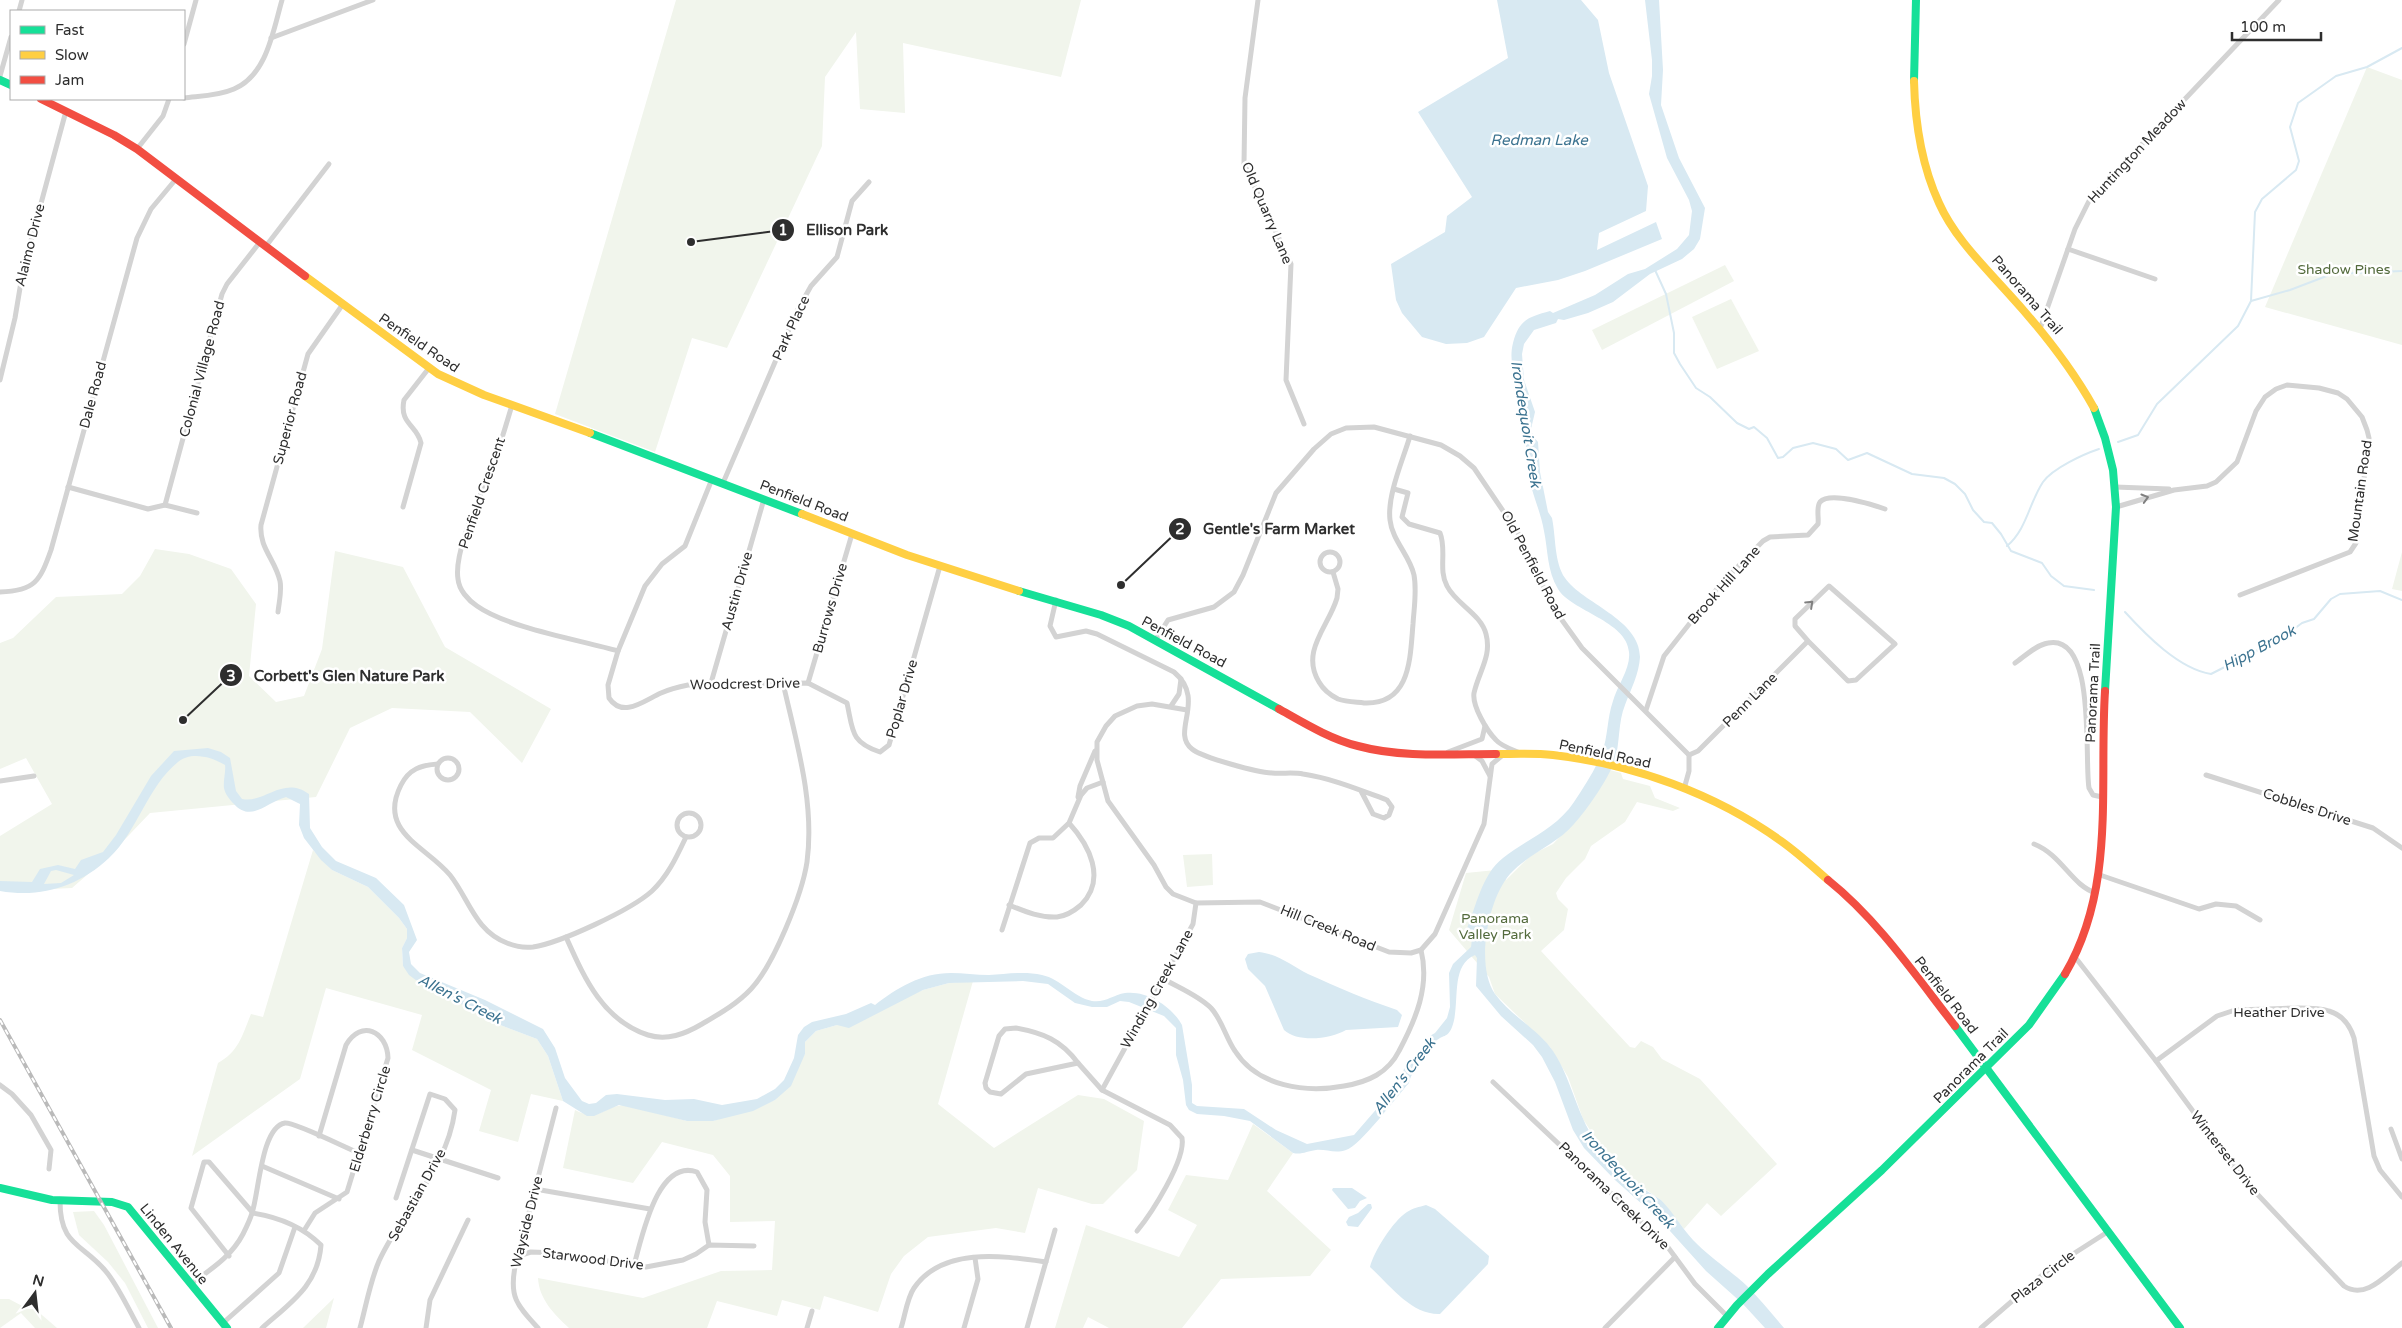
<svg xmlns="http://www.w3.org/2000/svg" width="2402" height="1328" font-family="'Varela Round',sans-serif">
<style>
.green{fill:#f1f5ec}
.water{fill:#d8e9f2;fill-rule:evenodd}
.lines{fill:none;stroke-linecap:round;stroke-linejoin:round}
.stream{stroke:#d8e9f2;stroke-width:2}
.street{stroke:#d3d3d3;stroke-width:5}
.fast{stroke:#16e098;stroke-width:8}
.slow{stroke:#ffcf43;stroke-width:8}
.jam{stroke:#f24e42;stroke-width:8}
.rail-casing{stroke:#bababa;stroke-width:4}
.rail{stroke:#fff;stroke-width:2;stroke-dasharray:5.5;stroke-linecap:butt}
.oneway{stroke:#808080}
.labels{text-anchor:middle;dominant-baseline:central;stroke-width:5;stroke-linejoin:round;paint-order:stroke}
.street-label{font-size:14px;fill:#2e2e2e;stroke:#fff}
.park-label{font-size:14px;fill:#536a3c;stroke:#fff}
.water-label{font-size:15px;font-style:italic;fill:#3c7390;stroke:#fff}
.leader{fill:none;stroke:#2e2e2e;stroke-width:2}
.callout-dot{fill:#2e2e2e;stroke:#fff;stroke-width:2}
.mark-label{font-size:15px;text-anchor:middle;font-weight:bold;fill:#fff}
.callout-label{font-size:15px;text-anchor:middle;font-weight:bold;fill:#2e2e2e;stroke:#fff;stroke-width:5;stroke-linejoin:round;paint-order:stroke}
</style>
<rect width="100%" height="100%" fill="#fff"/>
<g class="green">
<path d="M676,0H1081L1061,77L903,43L905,113L860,109L856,32L825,77L822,146L727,348L692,338L655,452L555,414Z"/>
<path d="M2367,67L2402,80V345L2265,307Z"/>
<path d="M1725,265L1734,281L1602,350L1592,330Z"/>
<path d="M1731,299L1759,351L1717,369L1692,317Z"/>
<path d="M155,549L189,554L231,569L256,604L249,676L276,702L304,696L322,649L335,551L403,567L445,647L551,709L522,763L470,712L392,708L350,728L316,797L150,813L110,855L72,888L29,890L0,889V836L52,804L26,758L0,769V643L13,638L56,597L122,594L140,576Z"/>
<path d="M2402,552V591L2392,589Z"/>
<path d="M1610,770L1621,773L1623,779L1650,786L1655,798L1680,808L1673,811L1637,802L1625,822L1591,846L1585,859L1566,878L1556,893L1558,899L1568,909L1564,930L1541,951L1630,1047L1635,1048L1641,1041L1653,1047L1662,1059L1700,1079L1777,1164L1721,1216L1707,1203L1684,1229L1661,1200L1642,1187L1602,1149L1583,1119L1568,1077L1550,1047L1495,994L1489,977L1449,930L1466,873L1496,870L1506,880L1531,855L1553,844L1584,811Z"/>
<path d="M313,850L332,870L368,887L399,918L407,929V938L402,948L403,966L490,1021L537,1039L548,1056L563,1101L531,1094L518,1142L479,1131L491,1090L412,1050L422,1015L326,988L300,1079L192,1156L218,1063C239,1051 242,1036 251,1014L263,1017Z"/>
<path d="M1212,854L1213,885L1187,887L1183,855Z"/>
<path d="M973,981L938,1104L994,1148L1078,1095L1104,1099L1144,1121L1137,1170L1103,1204H1092L1038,1188L1025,1233L996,1228L928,1237L904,1256L891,1274L878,1312L824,1296L820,1310L782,1300L777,1316L717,1301L707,1328H569C554,1314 539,1299 538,1278L643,1298L721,1271L772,1270L775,1221L730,1222V1176L713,1155L662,1142L633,1183L563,1168L575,1110C601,1123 603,1105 626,1105L687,1121H713L775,1100L805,1054V1042L816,1031L837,1025L923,990L949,983Z"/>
<path d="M1253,1124L1293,1153L1267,1191L1331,1250L1310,1276L1221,1279L1182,1328H1109L1088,1317L1083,1328H1055L1086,1225L1179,1257L1197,1225L1168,1210L1186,1175L1228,1180Z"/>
<path d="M94,1211L104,1225L158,1328H148L125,1283L108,1262L79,1235L73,1212Z"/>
<path d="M334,1298L326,1328H303Z"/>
<path d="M0,1299H9L28,1309H35L57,1328H35L21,1313L0,1328Z"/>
</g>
<g class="water">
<path d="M1497,0H1581L1598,20L1609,73L1648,186L1646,211L1599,233L1597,250L1656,222L1662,239L1585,271L1558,280L1516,288L1484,337L1467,343L1446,344L1422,337L1402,313L1396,300L1391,264L1445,232L1447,216L1472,197L1418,112L1508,58Z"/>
<path d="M1645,0H1659L1663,70L1661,105L1679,158L1705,208L1700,239L1694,249L1682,259L1650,274L1613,302L1588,313L1564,320L1558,319L1556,323L1534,330L1524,344L1522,354L1524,380L1535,412L1531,429L1533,436L1538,442L1540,472L1548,512L1552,518C1556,537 1554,562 1565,578C1582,603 1640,619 1640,657C1639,674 1631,689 1625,705C1618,722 1620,742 1615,760C1609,778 1587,810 1574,824C1556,845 1529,853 1510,874C1488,899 1475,965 1495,994C1511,1016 1538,1029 1553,1051C1573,1081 1577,1119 1600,1147C1612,1162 1629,1177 1644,1189C1649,1193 1656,1196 1661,1200C1673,1212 1681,1227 1693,1240C1709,1257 1730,1270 1747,1286C1760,1299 1772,1314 1784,1328H1765L1743,1304L1706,1271L1661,1221L1615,1180L1584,1148L1573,1130L1555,1082L1542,1057L1533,1045L1501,1016L1476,986L1477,958L1475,955C1449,966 1461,1004 1452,1027C1448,1038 1442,1035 1436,1041C1427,1049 1411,1072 1409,1083C1397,1096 1360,1146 1346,1150C1335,1154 1326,1149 1316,1150C1307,1151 1302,1155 1293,1153L1250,1121L1224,1116L1197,1114L1189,1110L1186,1105L1183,1080L1176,1055V1028L1164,1016L1129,1002L1120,1001L1107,1007H1092L1075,1003L1048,984L1023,981L949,983L923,990L849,1028L837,1025L816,1031L805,1042V1054L791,1086L775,1100L753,1111L713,1121H687L619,1105L594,1116H587L563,1101L548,1056L537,1039L490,1021L470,1008L429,990L409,975L403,966L402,948L407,938V929L399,918L368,887L332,870L321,860L304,838L299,825L300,804L286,797C267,802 251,823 234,804C230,800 225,794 224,788C223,780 226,772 225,765C212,757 191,751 178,762C147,787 138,831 109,858C78,887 41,898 0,891V881L32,882L40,869L58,865L75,869L81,860L103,852L116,835L151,776L174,751L208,748L221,752L230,758L236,791L242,799C264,804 283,775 309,794L310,828L322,847L336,861L376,878L404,905L417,940L409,952L411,964L420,973L485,1000L543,1029L555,1048L565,1078L582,1101L589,1104L596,1103L606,1095L617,1094L665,1100L694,1099L722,1105L757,1099L775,1089L784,1080L794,1058L798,1035L804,1027L812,1022L846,1014L871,1003L875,1005C897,988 921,973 951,973C963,973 976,975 989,975C1006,974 1025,971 1042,975C1061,979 1073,997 1092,1001C1105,1003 1113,995 1125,993C1146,990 1172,1006 1182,1025L1192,1085V1103L1197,1106L1244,1109L1276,1130L1307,1144L1354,1135L1399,1083L1404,1069L1422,1050L1428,1037L1435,1033L1447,1018L1450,1007L1449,973L1453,964L1471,947L1472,939L1466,931C1476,907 1482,874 1503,858C1527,839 1556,829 1574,802C1584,787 1595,770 1602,753C1608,737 1607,718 1613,701C1617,686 1631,668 1629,652C1627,621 1571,611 1558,589C1547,571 1548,550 1544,531C1540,508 1529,488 1527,465C1525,448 1527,430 1524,412C1520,390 1507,366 1513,343C1519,319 1529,317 1550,311L1553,313L1595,295L1628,274L1645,269L1677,249L1689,235L1692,211L1689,200L1667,158L1649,94L1652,76V60ZM56,870L74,875L61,883L44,884L51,871Z"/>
<path d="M1259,952C1278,954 1292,966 1308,974C1337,987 1367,1000 1397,1010L1402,1015L1398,1027L1346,1030C1331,1039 1298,1043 1284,1030L1265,986L1248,969L1245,959L1248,954Z"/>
<path d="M1333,1188H1352L1367,1198L1360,1201L1355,1208L1348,1209L1332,1190Z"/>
<path d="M1368,1204H1371L1372,1208L1358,1227L1348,1226L1346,1222L1349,1217L1358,1213Z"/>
<path d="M1426,1205L1435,1209L1489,1256L1488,1264L1440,1314C1411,1315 1390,1285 1370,1267C1374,1251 1393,1221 1407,1212C1413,1208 1419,1207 1426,1205Z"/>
</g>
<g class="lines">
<g class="stream">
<path d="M1655,270L1666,294L1674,333V353L1680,364L1696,388L1710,397L1737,423L1749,429L1754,427L1767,438L1778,458L1783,457L1793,448L1813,443L1836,449L1848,460L1867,453L1912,474L1944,478L1955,484L1965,494L1973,510L1984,522L1992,523L2001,534L2011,551L2042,563L2051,576L2064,586L2094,590"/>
<path d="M2251,301L2290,290L2332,274L2402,271"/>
<path d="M2118,442L2138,435L2157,404L2238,326L2251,301L2255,212L2262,199L2296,170L2299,161L2290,127L2298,103L2336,76L2367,67L2402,48"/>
<path d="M2007,546C2027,529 2029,503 2043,482C2053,468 2084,454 2099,449"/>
<path d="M2125,612C2146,635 2179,669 2211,674L2264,647L2277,636L2290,632L2302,623L2314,619L2331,599L2340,594L2380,591L2402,600"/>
</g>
<g class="street">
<path d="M1258,0L1245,98L1244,164L1291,264L1286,380L1304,424"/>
<path d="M19,11L22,0"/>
<path d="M271,38L373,0"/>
<path d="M184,44L196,0"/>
<path d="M0,76L11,37"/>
<path d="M184,98C200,96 218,96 234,89C267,75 273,31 282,0"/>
<path d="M137,149L163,116L169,99"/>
<path d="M266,246L329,164"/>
<path d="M2068,249L2155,279"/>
<path d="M2040,329L2075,229L2090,199L2279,0"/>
<path d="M0,380L15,318L23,270L66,111"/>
<path d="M512,405C507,422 502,439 496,456C486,485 453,549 458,579C459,590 468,600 477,606C508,628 580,640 618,651"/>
<path d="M712,479L685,546L662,564L645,586L618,651L608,685L609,698C623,719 645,700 661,693C670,689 678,687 688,685L808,683L847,703C853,730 850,742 880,752L889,745L940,566"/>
<path d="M723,483L797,311L811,286L837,257L852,201L869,182"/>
<path d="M68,487L148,509L165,505L197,513"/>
<path d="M2115,487L2169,489"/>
<path d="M1394,489L1408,493L1402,517L1409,524L1440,533C1447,550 1438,570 1447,586C1456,604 1481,614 1486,634C1492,656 1479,671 1474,693C1472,706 1487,731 1496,740C1501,746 1513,750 1520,753"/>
<path d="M165,505L222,294L227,284L260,242"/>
<path d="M403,507L421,443C417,425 399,424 404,400L429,368"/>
<path d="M2116,507L2174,490L2207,486L2216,482L2237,462L2256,411L2265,397L2276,389L2287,385L2319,388L2338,393L2347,399L2362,417L2367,430L2369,438L2356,543L2350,552L2240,595"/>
<circle cx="1330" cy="562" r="10"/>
<path d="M1333,572L1338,589L1337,598C1329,626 1300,651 1319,682C1323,689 1330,695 1338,699C1346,702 1356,702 1364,703C1411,705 1410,658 1413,624C1414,608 1417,591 1414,575C1410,556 1392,540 1390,520C1387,495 1403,460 1410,436"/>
<path d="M0,592C35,591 40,581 51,550L137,238L151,209L176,179"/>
<path d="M1056,600L1050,626L1056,637L1086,631L1097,634L1174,672C1207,700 1170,732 1192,749C1203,758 1257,772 1272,773C1282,774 1293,772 1303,774C1331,778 1360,790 1387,800L1392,807L1389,815L1384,818L1373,814L1361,791"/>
<path d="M278,612C279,602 282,591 280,581C275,559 259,548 261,525L308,354L343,304"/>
<path d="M1156,639L1168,620L1214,607L1234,592L1243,575L1276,493L1314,449L1331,434L1346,428L1374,427L1441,445L1460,456L1474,468L1518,533L1554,609L1582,648L1689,755V771L1684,789"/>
<path d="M2015,663C2025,656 2036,645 2048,643C2097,633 2084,760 2089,788L2093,795L2102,797"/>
<path d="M711,683L764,499"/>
<path d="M808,683L852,534"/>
<path d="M1171,706L1179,694L1181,679"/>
<path d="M1187,710L1152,704L1137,706L1115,716L1106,726L1097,742V760L1108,801L1154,865L1166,887L1173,894L1196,903L1260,902L1389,952L1411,953L1421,950L1435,934L1484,824L1492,764L1504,754"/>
<path d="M1646,710L1664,656L1720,585L1763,541L1770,537L1808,535L1818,524C1819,518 1816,507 1820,502C1830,491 1873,505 1885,509"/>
<path d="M1448,752L1482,739L1485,726"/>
<path d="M1474,755L1482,761L1490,776"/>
<path d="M1689,755L1698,751L1808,641L1848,681L1856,680L1895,644L1829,586L1795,619V626L1808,641"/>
<circle cx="448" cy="769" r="11"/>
<path d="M438,764C421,765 409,769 401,785C377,832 426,846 450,875C469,899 475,931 507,943C514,946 524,948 533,947C560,943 631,910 652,891C668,876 677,856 686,837"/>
<path d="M2206,775L2373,828L2402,848"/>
<path d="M0,781L34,776"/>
<path d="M1078,797L1080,786L1095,751"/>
<circle cx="689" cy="825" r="12"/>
<path d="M2034,844C2062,855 2072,886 2096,893"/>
<path d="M2100,875L2199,909L2216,904L2236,906L2260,920"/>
<path d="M1009,905C1024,911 1040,918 1057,917C1066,916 1074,911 1081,905C1107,879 1089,845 1069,823"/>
<path d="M1002,930L1030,843L1039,838H1053L1069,823L1081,795L1087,788L1103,782"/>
<path d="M566,937C584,977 602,1020 648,1035C667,1041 685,1034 702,1024C719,1014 737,1004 751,989C773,966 802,895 807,862C815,802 796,741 783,683"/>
<path d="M2075,957L2156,1061L2243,1179L2344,1286C2365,1300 2385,1276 2402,1263"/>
<path d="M1162,978C1177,987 1198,995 1211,1008C1222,1020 1226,1038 1235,1051C1258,1087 1306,1093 1344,1086C1368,1082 1388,1073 1399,1051C1416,1019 1430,986 1421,950"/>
<path d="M1016,1028C1043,1033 1061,1040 1078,1063L1026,1074L1001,1094L990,1092L986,1088L985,1083L999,1036L1005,1029Z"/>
<path d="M2156,1061L2217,1016L2235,1010C2257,1010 2311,1005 2329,1011C2342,1015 2350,1025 2354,1038L2374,1156L2380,1170L2402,1197"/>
<path d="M1078,1063L1102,1090L1170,1125L1182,1138C1186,1160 1151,1214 1137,1231"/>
<path d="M1493,1082L1667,1246L1695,1284L1727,1316"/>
<path d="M0,1085L12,1094L31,1115L51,1150L49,1169"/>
<path d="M1102,1090L1193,924L1196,903"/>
<path d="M2391,1129L2402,1159"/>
<path d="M412,1150L498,1178"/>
<path d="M262,1166L339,1199"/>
<path d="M535,1189L650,1209"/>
<path d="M60,1201C60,1248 84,1243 108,1274C120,1290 129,1310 139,1328"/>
<path d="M253,1213C278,1217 303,1227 321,1245C318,1286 290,1303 262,1328"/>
<path d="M305,1229L315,1213L347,1192L388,1058C387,1031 361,1019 346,1045L319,1136"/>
<path d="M229,1256L191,1208L204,1162H209L253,1213"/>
<path d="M518,1256L531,1252L557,1253L646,1267L683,1260L696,1254L709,1245L754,1246"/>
<path d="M634,1265C642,1238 657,1158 697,1172L707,1190L705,1222L709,1245"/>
<path d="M191,1284C211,1269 231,1257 243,1234C246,1228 250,1220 252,1213C259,1193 261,1127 285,1123C295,1122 346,1148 359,1153"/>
<path d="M223,1323L279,1273L295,1227"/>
<path d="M360,1328C366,1306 370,1282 379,1261C403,1209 447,1170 455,1110L445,1099L430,1094L396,1198"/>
<path d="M426,1328L430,1300L468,1220"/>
<path d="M538,1328C518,1306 509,1298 515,1267L556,1108"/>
<path d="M807,1328L812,1311"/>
<path d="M901,1328C905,1316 907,1298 914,1288C943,1246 1004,1256 1046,1262"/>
<path d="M964,1328L978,1279L975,1258"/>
<path d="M1027,1328L1055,1230"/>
<path d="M1605,1328L1675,1257"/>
<path d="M1981,1328L2048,1270L2109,1231"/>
</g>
<g class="fast">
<path d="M0,80L11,85"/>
<path d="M1914,81L1916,0"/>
<path d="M2094,408L2105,438L2113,470L2116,507L2105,691"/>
<path d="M590,433L802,514"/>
<path d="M1019,591L1101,615L1129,626L1279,709"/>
<path d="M1955,1026L2180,1328"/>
<path d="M0,1188L52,1200L112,1202L128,1207L227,1328"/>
<path d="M1718,1328L1737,1305L1768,1274L1882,1170L2029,1025L2065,974"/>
</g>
<g class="slow">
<path d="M1914,81C1915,123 1921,164 1939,203C1954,237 1983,265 2008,293C2041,329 2070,365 2094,408"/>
<path d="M305,276L438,374L484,395L590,433"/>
<path d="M802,514L907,555L1019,591"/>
<path d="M1496,754C1514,754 1534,753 1553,755C1633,764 1716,794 1781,841C1798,853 1813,867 1828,880"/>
</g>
<g class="jam">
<path d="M41,99L114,135L137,149L305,276"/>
<path d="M1279,709C1304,723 1330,739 1358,746C1402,758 1451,754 1496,754"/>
<path d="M1828,880C1878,920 1916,976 1955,1026"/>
<path d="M2065,974C2116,887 2099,788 2105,691"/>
</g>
<defs>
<path id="rail" d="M0,1020L171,1328"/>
</defs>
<use href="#rail" class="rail-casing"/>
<use href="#rail" class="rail"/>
</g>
<defs><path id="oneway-chevron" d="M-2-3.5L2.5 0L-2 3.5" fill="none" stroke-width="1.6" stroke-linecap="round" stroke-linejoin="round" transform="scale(1.25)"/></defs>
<g class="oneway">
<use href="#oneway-chevron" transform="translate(2145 498) rotate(-16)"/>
<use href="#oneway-chevron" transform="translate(1810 604) rotate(-43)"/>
</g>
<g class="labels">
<g class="street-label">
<text transform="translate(2137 151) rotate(-47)">Huntington Meadow</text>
<text transform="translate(1267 213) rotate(67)">Old Quarry Lane</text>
<text transform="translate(30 245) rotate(-76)">Alaimo Drive</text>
<text transform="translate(2027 295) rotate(49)">Panorama Trail</text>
<text transform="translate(791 328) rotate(-65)">Park Place</text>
<text transform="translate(419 343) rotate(34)">Penfield Road</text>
<text transform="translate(202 369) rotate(-75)">Colonial Village Road</text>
<text transform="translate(93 395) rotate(-75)">Dale Road</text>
<text transform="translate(290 418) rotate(-75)">Superior Road</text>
<text transform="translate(2360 491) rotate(-82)">Mountain Road</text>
<text transform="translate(482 493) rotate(-71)">Penfield Crescent</text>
<text transform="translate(804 501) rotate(21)">Penfield Road</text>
<text transform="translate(1533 565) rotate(62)">Old Penfield Road</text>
<text transform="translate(1724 585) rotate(-48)">Brook Hill Lane</text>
<text transform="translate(737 591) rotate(-74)">Austin Drive</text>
<text transform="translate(830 608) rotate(-74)">Burrows Drive</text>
<text transform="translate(1184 642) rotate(28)">Penfield Road</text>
<text transform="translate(745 684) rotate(-1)">Woodcrest Drive</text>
<text transform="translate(2093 693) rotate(-87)">Panorama Trail</text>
<text transform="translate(902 699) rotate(-74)">Poplar Drive</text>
<text transform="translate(1750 700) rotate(-45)">Penn Lane</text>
<text transform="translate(1605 754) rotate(12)">Penfield Road</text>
<text transform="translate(2307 807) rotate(18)">Cobbles Drive</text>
<text transform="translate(1328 928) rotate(22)">Hill Creek Road</text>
<text transform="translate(1157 989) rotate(-61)">Winding Creek Lane</text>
<text transform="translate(1946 995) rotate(52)">Penfield Road</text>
<text x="2279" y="1012">Heather Drive</text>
<text transform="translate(1971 1066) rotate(-45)">Panorama Trail</text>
<text transform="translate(370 1119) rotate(-73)">Elderberry Circle</text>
<text transform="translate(2225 1153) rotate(52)">Winterset Drive</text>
<text transform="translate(417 1195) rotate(-61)">Sebastian Drive</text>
<text transform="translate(1614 1196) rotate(44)">Panorama Creek Drive</text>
<text transform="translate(527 1222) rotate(-76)">Wayside Drive</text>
<text transform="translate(174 1244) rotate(51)">Linden Avenue</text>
<text transform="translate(593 1259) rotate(7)">Starwood Drive</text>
<text transform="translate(2043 1277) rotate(-38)">Plaza Circle</text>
</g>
<g class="park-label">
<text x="2344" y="269">Shadow Pines</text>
<text x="1495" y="918">Panorama<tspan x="1495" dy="16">Valley Park</tspan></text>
</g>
<g class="water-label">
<text x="1539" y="140">Redman Lake</text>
<text transform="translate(1526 424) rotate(81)">Irondequoit Creek</text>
<text transform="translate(2259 648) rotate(-28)">Hipp Brook</text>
<text transform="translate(460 999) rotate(27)">Allen's Creek</text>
<text transform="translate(1404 1076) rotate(-52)">Allen's Creek</text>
<text transform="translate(1628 1179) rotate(47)">Irondequoit Creek</text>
</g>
</g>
<path class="leader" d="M691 242L783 230M1121 585L1180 529M183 720L231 675"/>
<g class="callout-dot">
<circle cx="691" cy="242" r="5"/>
<circle cx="1121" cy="585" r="5"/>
<circle cx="183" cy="720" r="5"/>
<circle cx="783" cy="230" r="12"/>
<circle cx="1180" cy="529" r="12"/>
<circle cx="231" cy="675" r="12"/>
</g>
<g class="mark-label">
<text x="783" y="235">1</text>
<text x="1180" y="534">2</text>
<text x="231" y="681">3</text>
</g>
<g class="callout-label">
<text x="847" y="235">Ellison Park</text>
<text x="1279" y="534">Gentle's Farm Market</text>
<text x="349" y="681">Corbett's Glen Nature Park</text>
</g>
<rect x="10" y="10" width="175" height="90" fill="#ffffff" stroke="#ababab"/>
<rect x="20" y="26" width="25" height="8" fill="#16e098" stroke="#ababab"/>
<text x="55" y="35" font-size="15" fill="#2e2e2e">Fast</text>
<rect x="20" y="51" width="25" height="8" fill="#ffcf43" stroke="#ababab"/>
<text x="55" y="60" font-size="15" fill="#2e2e2e">Slow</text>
<rect x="20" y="76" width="25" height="8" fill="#f24e42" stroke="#ababab"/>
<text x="55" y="85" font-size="15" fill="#2e2e2e">Jam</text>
<g transform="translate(35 1293) rotate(15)" stroke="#ffffff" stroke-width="4" paint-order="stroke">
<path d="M0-4L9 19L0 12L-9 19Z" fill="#2e2e2e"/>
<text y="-8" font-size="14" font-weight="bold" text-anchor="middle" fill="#2e2e2e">N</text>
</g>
<path d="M2232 32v8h89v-8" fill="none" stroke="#2e2e2e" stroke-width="2.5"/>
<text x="2240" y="32" font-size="15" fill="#2e2e2e" stroke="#ffffff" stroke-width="4" paint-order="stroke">100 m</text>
</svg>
